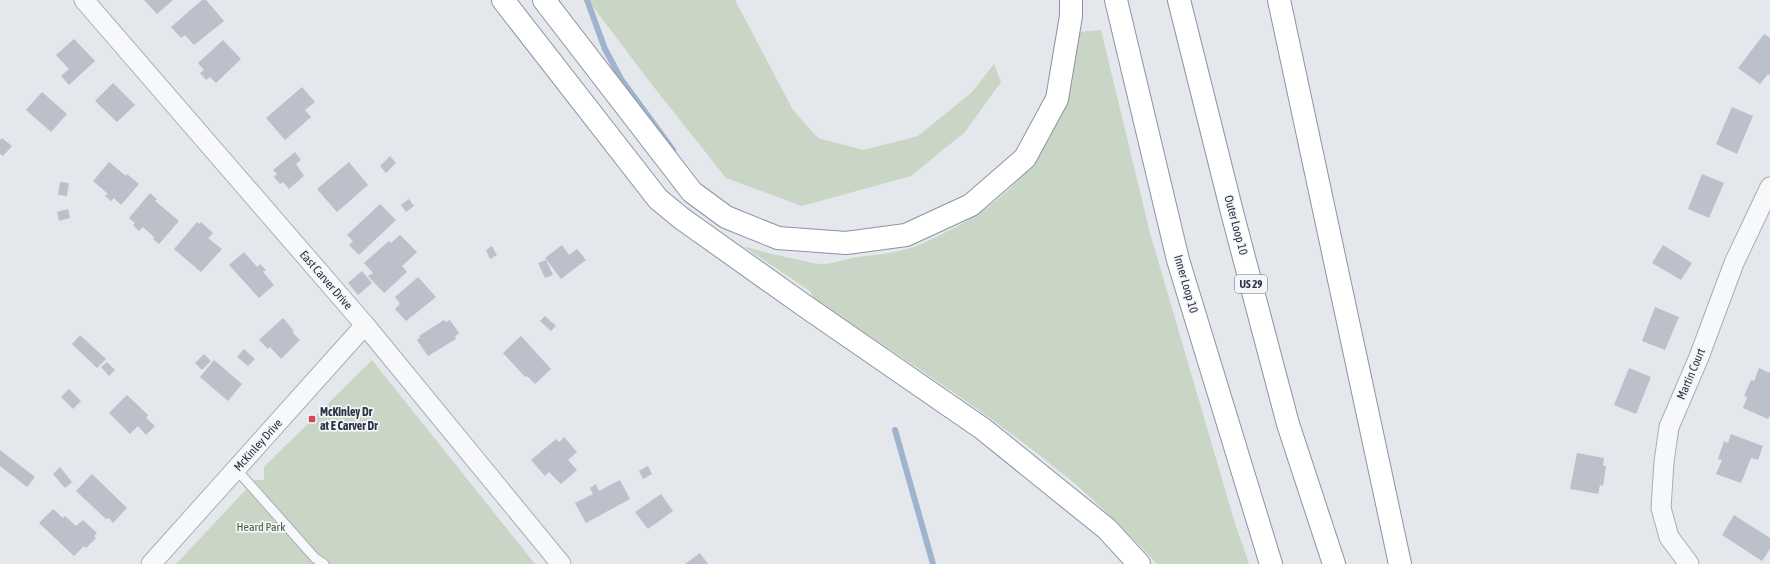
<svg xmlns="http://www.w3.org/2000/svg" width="1770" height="564" font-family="'Asap Condensed',sans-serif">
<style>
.green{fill:#c9d6c5}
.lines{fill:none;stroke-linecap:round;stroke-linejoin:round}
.stream{stroke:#9fb4cc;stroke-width:6}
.building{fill:#bbc0ca}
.service-casing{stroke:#a9aeb7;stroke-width:11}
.minor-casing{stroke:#a9aeb7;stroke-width:21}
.motorway-casing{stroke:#8b94a3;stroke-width:24}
.service{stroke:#f7f8fa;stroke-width:9}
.minor{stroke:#f7f8fa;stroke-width:19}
.motorway{stroke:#fff;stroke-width:22}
.poi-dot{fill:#d1495b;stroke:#f4f6f9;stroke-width:1.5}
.labels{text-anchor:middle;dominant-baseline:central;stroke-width:3.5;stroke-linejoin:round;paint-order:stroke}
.shield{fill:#f4f6f9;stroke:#676e7b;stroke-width:1}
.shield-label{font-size:11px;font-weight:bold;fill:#2b3445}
.street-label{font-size:12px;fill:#2b3445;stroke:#f4f6f9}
.poi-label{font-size:12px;font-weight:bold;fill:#2b3445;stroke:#f4f6f9;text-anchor:start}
.park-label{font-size:12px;fill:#3f6138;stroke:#f4f6f9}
</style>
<rect width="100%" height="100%" fill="#e4e7ec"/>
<g class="green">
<path d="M588,0H735L793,110L818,138L863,150L918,136L972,92L994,64L1001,82L965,132L911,176L802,206L726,178L649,81Z"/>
<path d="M1101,30L1150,233L1234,520L1249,564H1157C1126,531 1094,498 1058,470C981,407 895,354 813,298L811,292L743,246C763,252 784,257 805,261C810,262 817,264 823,264C834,264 847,258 858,257C872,255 886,254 900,251C917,247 935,238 950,230C1032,189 1070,120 1079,32Z"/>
<path d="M372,360L535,564H176L255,480H264V467Z"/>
</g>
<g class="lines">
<g class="stream">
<path d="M587,0L605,49L621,79L673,150"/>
<path d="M895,430L933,564"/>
</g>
</g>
<g class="building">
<path d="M144,0H173L157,14Z"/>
<path d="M202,0H206L224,21L194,45L185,35L181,38L171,27Z"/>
<path d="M1764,34L1770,38V76L1768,74L1760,84L1738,68Z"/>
<path d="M74,39L95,61L69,85L61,76L69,69L56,55Z"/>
<path d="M223,40L241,59L216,83L210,77L206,80L200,73L204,70L198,63Z"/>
<path d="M113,83L135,105L117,122L95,101Z"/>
<path d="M302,87L315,102L305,110L311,117L285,140L266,118Z"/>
<path d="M42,92L67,114L51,132L26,110Z"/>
<path d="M1732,107L1753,116L1737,154L1716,144Z"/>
<path d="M2,138L12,146L3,156L0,154V140Z"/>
<path d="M295,152L301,160L296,164L304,176L289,189L283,182L280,184L274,177L277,174L273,170Z"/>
<path d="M390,156L396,163L386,173L380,166Z"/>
<path d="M109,162L126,176L127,174L139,184L121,205L114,198L111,201L105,196L108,194L93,181Z"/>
<path d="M349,162L368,185L337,212L317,189Z"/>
<path d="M1702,174L1724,183L1709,218L1688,209Z"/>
<path d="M60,182L69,183L67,196L58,195Z"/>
<path d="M150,193L157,199L155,201L179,221L159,244L153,239L154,237L143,227L139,231L133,225L135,223L129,218Z"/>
<path d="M409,199L414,206L406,212L401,205Z"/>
<path d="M380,204L396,220L359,255L349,245L353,241L347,235Z"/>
<path d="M68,209L70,218L59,221L57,212Z"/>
<path d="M197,222L199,224L201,222L213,233L208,238L222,249L201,272L174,249Z"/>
<path d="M400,235L417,252L402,266L407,272L384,293L368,276L373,273L364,263L389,241L391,243Z"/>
<path d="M562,245L569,255L577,249L586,260L561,279L545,258Z"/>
<path d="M1663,245L1692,263L1681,280L1652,263Z"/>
<path d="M492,246L497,255L490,259L486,250Z"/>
<path d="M244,252L257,267L260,264L266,270L263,272L274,285L259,298L229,265Z"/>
<path d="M546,260L553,275L545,278L538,263Z"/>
<path d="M362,271L372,283L358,295L348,283Z"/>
<path d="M418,277L436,297L406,321L395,309L400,304L395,297Z"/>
<path d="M1655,307L1679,317L1665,350L1642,341Z"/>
<path d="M545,316L556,326L551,331L540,321Z"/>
<path d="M283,318L294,331L292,332L300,340L281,359L270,347L268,349L259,340Z"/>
<path d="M444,320L446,322L450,320L459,333L455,336L456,339L428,356L417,340L420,338L419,336Z"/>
<path d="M80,335L106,359L97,368L72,344Z"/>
<path d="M521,336L551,369L535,384L527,376L525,377L503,353Z"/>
<path d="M244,349L255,359L248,366L237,357Z"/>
<path d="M204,354L211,361L202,370L195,363Z"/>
<path d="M214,360L242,384L228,401L200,377Z"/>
<path d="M107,362L115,370L109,376L101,367Z"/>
<path d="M1629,368L1651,377L1636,414L1614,405Z"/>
<path d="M1759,368L1770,373V415L1768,419L1743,408L1747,397L1744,396L1751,380L1754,381Z"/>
<path d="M69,389L81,401L73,409L61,397Z"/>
<path d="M127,395L148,415L146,418L155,426L146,435L138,426L130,434L109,413Z"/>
<path d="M1731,434L1763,446L1758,460L1751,458L1741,483L1716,474L1722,460L1718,459L1724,441L1728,443Z"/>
<path d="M564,437L577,452L568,460L577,470L561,484L549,472L545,476L531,460L556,439L559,442Z"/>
<path d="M0,450L35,477L27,487L0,466Z"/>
<path d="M1577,453L1604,458L1603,466H1606L1603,486L1600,485L1598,494L1570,489Z"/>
<path d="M648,466L652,474L643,479L639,471Z"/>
<path d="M60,467L72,482L65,488L53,474Z"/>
<path d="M92,474L127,508L113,523L109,518L106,519L76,491Z"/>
<path d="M620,480L630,499L586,523L575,503L593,494L590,488L596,484L599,491Z"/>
<path d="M661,494L673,511L648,529L635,512Z"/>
<path d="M53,509L63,518L65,516L76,526L83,520L97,533L94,536L96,538L86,548L84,546L74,556L39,523Z"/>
<path d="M1734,515L1770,538V549L1762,561L1722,535Z"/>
<path d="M700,553L708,564H685Z"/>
</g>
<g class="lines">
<defs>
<path id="service" d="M236,469L315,558L324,564"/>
<g id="minor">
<path d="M84,0L365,325L561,564"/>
<path d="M151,564L365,325"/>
<path d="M1689,564L1669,537L1661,508L1664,462L1669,427L1699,357L1734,263L1770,187"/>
</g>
<g id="motorway">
<path d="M503,0L658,199L681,218L802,304L983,429L1107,529L1139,564"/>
<path d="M544,0L692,192L726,217L778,238L846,243L906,235L971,205L1025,158L1057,99L1071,16V0"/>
<path d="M1116,0L1178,260L1271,564"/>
<path d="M1179,0L1233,216L1288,424L1334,564"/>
<path d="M1279,0L1400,564"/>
</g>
</defs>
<use href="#service" class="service-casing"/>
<use href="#minor" class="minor-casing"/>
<use href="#motorway" class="motorway-casing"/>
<use href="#service" class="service"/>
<use href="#minor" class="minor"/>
<use href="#motorway" class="motorway"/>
</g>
<rect class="poi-dot" x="308" y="415" width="8" height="8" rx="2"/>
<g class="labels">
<rect class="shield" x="1235" y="275" width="32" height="18" rx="3"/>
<g class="shield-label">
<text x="1251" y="284">US 29</text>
</g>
<g class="street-label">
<text transform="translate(1236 225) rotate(75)">Outer Loop 10</text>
<text transform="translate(326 280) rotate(49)">East Carver Drive</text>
<text transform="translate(1186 284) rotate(74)">Inner Loop 10</text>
<text transform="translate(1691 374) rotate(-67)">Martin Court</text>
<text transform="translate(258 445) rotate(-48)">McKinley Drive</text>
</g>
<g class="poi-label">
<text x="320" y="412">McKinley Dr<tspan x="320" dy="14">at E Carver Dr</tspan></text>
</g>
<g class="park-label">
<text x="261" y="527">Heard Park</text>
</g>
</g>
</svg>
